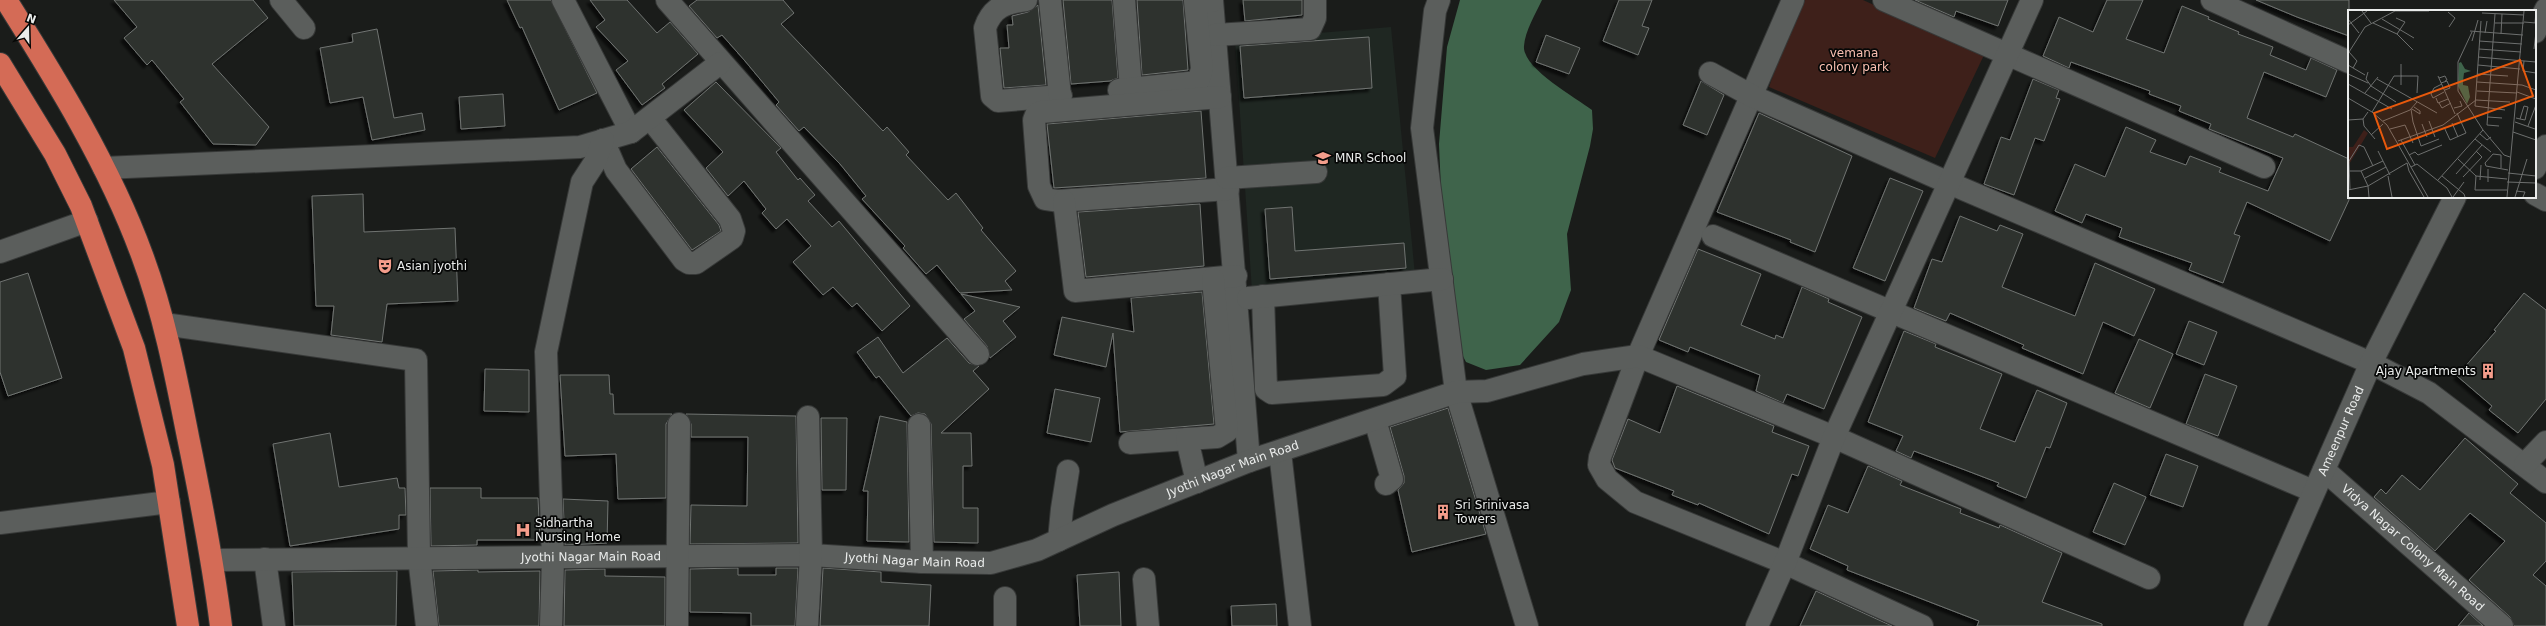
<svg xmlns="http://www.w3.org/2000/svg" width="2546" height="626" font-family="'DejaVu Sans',sans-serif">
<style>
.built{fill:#1f2722}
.green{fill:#3e201a}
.water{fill:#3f644b}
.building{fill:#2e312f;stroke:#707471;filter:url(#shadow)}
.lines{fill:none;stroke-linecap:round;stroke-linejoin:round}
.minor-casing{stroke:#373938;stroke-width:24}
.highway-casing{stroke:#373938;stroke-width:24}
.minor{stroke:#5b5e5c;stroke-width:22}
.highway{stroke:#d46b56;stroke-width:22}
.labels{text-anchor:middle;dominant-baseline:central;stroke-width:3.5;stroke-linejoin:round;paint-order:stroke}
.park-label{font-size:12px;fill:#fbc0b2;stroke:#060706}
.poi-label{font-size:12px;fill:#eaeceb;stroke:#060706;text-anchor:start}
.street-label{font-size:12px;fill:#eaeceb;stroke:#060706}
.inset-road{fill:none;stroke:#6d6f6e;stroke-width:1}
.view{fill:#e8590c;fill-opacity:0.15;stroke:#e8590c;stroke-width:2}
.inset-edge{fill:none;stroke:#eaeceb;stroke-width:2}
</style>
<defs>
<filter id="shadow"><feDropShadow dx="-3.5" dy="3.5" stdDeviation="1" flood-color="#0009"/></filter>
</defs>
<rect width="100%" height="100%" fill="#1a1c1a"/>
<path class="built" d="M1391,27L1415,275L1252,291L1235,40Z"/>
<path class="green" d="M1799,0H1863L1984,55L1935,158L1769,87Z"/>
<path class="water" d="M1460,0H1542C1536,13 1525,31 1524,46C1522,68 1575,97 1592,110L1593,129L1590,146L1567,234L1571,290L1559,322L1520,365L1486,370L1466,362L1454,339L1443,236L1439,144L1447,47Z"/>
<g class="building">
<path d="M114,0H253L268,18L212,64L269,127L256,145L213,144L180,102L184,99L152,60L147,65L124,38L137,27Z"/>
<path d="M507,0H551L597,93L559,110L522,27L520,28Z"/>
<path d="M590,0H627L657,33L670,22L698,54L662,84L665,88L642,105L616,70L628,61L596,27L605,20Z"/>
<path d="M697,0H783L794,13L781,24L883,131L887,127L909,152L906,155L948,200L956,193L983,228L981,230L1016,271L1005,281L1012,290L960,293L937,265L926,274L903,248L905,246L862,199L866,196L840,164L804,127L799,131L776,105L779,102L745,61L722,35L717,38L689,6Z"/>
<path d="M1063,0H1112L1118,78L1110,81L1071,84Z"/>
<path d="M1137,0H1183L1188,70L1142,75Z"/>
<path d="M1243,0H1302V15L1245,21Z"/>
<path d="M1619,0H1652L1642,26L1649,28L1638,55L1603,41Z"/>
<path d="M1915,0H2008L1998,26L1956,11L1954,17Z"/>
<path d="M2107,0H2143L2126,39L2164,53L2182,6L2209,17L2208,19L2239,32L2238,34L2273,47L2270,55L2306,70L2311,58L2337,70L2326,97L2264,72L2247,118L2293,137L2295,134L2349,159V200L2330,241L2247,202L2234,234L2240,236L2223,283L2189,270L2192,263L2119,237L2122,228L2086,214L2082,223L2055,211L2075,164L2105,177L2126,127L2156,140L2150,152L2186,165L2190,156L2221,168L2219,172L2268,191L2283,158L2209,129L2211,124L2179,111L2181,106L2149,94L2150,91L2071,62L2069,68L2043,56L2059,17L2093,32Z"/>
<path d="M2256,0H2349V36L2297,17Z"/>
<path d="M1038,5L1046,85L1004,88L1000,48H1009L1007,25H1013L1012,16L1028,12Z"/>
<path d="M377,29L394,118L422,113L425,130L372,140L363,97L330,103L320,48L353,42L352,34Z"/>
<path d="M1546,35L1580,48L1569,74L1536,62Z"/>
<path d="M1369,37L1372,88L1244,98L1240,46Z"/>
<path d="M2033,79L2059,90L2056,98L2060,99L2044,141L2035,138L2014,195L1984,184L2001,137L2010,140Z"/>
<path d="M1701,81L1724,95L1707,135L1683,125Z"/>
<path d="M716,82L781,148L776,152L798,180L800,178L815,195L808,201L832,227L839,221L910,306L882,331L857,303L852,307L833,287L823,295L793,262L811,246L787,219L776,229L762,213L766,209L744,181L728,196L706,168L723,152L684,110Z"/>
<path d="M503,94L505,126L461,129L459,97Z"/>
<path d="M1201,111L1206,178L1054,188L1047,124Z"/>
<path d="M1759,113L1852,156L1815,252L1790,242L1791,240L1717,212Z"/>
<path d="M657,147L719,225L721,231L692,250L631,169Z"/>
<path d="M1890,178L1923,191L1885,281L1853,268Z"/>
<path d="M363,194L364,232L455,228L458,301L387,304L382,342L331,335L334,306H316L312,196Z"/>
<path d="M1200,204L1204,266L1086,277L1078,212Z"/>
<path d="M1292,207L1295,251L1404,243L1406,268L1270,279L1265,209Z"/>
<path d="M1960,216L1997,231L2000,225L2023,234L2002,287L2075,316L2095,263L2155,289L2134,336L2103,322L2083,374L2022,348L2024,345L1950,313L1946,321L1914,308L1932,259L1942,262Z"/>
<path d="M1698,249L1761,274L1741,325L1775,339L1776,335L1783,338L1802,287L1829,299L1828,302L1862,317L1824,409L1787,394L1783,403L1756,391L1760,375L1690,347L1688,352L1659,340Z"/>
<path d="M28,273L62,378L8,396L0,372V282Z"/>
<path d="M1202,292L1214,424L1120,432L1113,333L1106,367L1054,355L1062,317L1134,332L1131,298Z"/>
<path d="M2524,293L2546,310V399L2518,433L2489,410L2492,406L2457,376L2496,331L2494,330Z"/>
<path d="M961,294L1020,307L1003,321L1016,337L990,358L987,346L964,319L975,311Z"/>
<path d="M2189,321L2217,332L2204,365L2176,354Z"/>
<path d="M1904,331L1936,344L1935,347L2002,374L1980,429L2015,442L2037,390L2067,403L2050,448L2046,447L2026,498L1997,486L1999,483L1965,470L1914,451L1911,458L1896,451L1903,436L1868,422Z"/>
<path d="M878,337L903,373L947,338L969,363L979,366L973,371L989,389L941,433H971L972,466H963V508H978V543L934,542L931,424L925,414L918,413L911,416L879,376L876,378L857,352Z"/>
<path d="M2139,339L2173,354L2150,408L2115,393Z"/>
<path d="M485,369L529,370V412L484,411Z"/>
<path d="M2205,374L2237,386L2218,436L2186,424Z"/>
<path d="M560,375H609L610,394H613L614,414H672L666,424V498L618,499L616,454L565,456Z"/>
<path d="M1677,386L1774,426L1772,432L1809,446L1798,476L1792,474L1769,534L1699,503L1698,505L1672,495L1674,491L1615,468L1612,460L1628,419L1660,433Z"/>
<path d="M1055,389L1100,398L1091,442L1047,433Z"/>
<path d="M1448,408L1486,534L1412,552L1398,490L1404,483V476L1390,427Z"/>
<path d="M686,414L796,416L798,543L690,544L691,505L747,506L748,437H691V424Z"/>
<path d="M880,416L907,422L909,542L867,541L868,491H863Z"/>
<path d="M821,418H847L846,490H822Z"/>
<path d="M330,433L339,487L397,478L399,488H405L406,515H399V529L290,546L273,444Z"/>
<path d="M2465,438L2518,484L2510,493L2546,523V561L2533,575L2546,586V626H2514L2510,617L2469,580L2505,541L2470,513L2435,551L2374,497L2381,489L2386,494L2402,475L2420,490Z"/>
<path d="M2166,454L2198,466L2183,507L2150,495Z"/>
<path d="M1868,466L1902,481L1900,485L1961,509L1960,513L1999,528L2000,525L2062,553L2042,602L2102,624V626H1977L1979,621L1847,570L1848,566L1810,549L1828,505L1848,513Z"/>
<path d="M2114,483L2146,497L2125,545L2093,532Z"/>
<path d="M430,488H481V498H538L540,540H477V545L431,546Z"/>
<path d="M563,499L608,501L607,543L565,545Z"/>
<path d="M738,568V575H776V568H798L795,626H751V613L690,612V569Z"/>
<path d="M823,568L881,572V582L931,585L929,626H820Z"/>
<path d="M605,569V576L665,577V626H564L565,570Z"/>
<path d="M478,570V572L540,571L539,626H439L433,571Z"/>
<path d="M397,571L396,626H294L292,572Z"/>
<path d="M1119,572L1121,626H1080L1077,575Z"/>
<path d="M1816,591L1846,605L1892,626H1800Z"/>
<path d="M1276,604L1277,626H1232L1231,606Z"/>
<path d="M2469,613L2483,626H2458Z"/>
</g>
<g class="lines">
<defs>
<g id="minor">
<path d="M281,0L304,28"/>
<path d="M563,0L631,132"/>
<path d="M667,0L978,354"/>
<path d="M1026,0C1005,3 992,7 985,28L992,96L998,101L1061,96"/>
<path d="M1050,0L1060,96"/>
<path d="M1124,0L1131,89"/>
<path d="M1212,0L1249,461"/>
<path d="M1439,0L1435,11L1422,128L1456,392L1527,626"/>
<path d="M1793,0L1638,356L1600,457L1599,465L1607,479L1635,502L1785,563L1922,626"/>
<path d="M1884,0L2264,167"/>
<path d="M2212,0L2349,62"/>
<path d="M2535,32L2546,9"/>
<path d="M1215,35L1310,29L1315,18V0"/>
<path d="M1710,73L1752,96L1949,183L2371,363L2429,393L2546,482"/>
<path d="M1119,90L1198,82L1202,69L1195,1H1212"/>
<path d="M1220,97L1041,112L1036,115L1034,120L1039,186L1045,199L1058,201L1228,189"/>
<path d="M603,140L616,170L684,260L689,263H696L732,238L734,231L730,219L650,118"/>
<path d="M104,168L580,147L631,132L720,63"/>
<path d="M2535,168L2546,146"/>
<path d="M1227,178L1316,172"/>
<path d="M2535,194L2546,200"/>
<path d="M1064,201L1075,291L1236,276"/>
<path d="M1713,236L2313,491"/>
<path d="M0,252L87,221"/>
<path d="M1263,296L1266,389L1272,393L1383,385L1395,376L1389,284"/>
<path d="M1248,298L1442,279"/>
<path d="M164,324L416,360L419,557L427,626"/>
<path d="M1375,420L1392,479L1386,484"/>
<path d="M919,425L922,562"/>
<path d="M1130,443L1187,439"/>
<path d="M1280,452L1300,626"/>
<path d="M2525,464L2546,442"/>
<path id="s1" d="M2324,470L2502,626"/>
<path d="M1197,482L1187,439L1217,437L1227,431L1213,279"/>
<path d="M0,523L169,502"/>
<path d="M1059,540L1062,509L1068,471"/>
<path d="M265,559L274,626"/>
<path id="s2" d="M213,560L811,555L922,562L991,563L1037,550L1113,515L1249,461L1456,392L1487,391L1583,364L1638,356L1834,437L2149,578"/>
<path d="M1144,579L1148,626"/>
<path d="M1005,598V626"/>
<path d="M551,626L553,559L546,352L582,182L595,162L603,140"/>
<path d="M677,626L679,424"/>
<path d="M807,626L811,555L808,417"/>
<path d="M1757,626L1785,563L1834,437L2032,0"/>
<path id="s3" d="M2255,626L2371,363L2455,197"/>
</g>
<g id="highway">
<path d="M6,0C57,81 109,165 142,255C164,314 176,376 188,437C201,500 213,562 221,626"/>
<path d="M0,64L55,154L81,206L134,348L163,465L188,626"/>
</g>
</defs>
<use href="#minor" class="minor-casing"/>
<use href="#highway" class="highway-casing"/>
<use href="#minor" class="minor"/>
<use href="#highway" class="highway"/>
</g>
<defs>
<symbol id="school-bare" viewBox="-9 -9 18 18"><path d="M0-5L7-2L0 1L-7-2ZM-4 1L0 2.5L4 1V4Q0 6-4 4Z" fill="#f49d8b" stroke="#060706" stroke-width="2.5" paint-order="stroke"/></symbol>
<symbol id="theatre-bare" viewBox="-9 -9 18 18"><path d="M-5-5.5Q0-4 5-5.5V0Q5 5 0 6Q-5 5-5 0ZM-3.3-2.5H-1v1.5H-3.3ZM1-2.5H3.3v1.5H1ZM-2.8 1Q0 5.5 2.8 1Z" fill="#f49d8b" stroke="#060706" stroke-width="2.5" paint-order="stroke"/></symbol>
<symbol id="building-bare" viewBox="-9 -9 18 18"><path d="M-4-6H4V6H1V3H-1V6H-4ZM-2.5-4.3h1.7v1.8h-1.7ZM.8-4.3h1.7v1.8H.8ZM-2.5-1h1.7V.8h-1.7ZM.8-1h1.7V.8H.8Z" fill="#f49d8b" stroke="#060706" stroke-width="2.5" paint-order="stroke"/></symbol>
<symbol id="hospital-bare" viewBox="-9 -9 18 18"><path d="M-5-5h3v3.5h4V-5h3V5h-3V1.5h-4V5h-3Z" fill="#f49d8b" stroke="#060706" stroke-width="2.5" paint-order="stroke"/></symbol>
</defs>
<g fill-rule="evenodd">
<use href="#school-bare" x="1312" y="147" width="22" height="22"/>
<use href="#theatre-bare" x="374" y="255" width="22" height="22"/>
<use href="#building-bare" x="2477" y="360" width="22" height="22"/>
<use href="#building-bare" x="1432" y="501" width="22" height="22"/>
<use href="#hospital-bare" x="512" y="519" width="22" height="22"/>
</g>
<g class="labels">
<g class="park-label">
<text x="1854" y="53">vemana<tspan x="1854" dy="14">colony park</tspan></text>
</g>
<g class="poi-label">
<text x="1335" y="158">MNR School</text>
<text x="397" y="266">Asian jyothi</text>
<text x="2476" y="371" text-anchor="end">Ajay Apartments</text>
<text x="1455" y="505">Sri Srinivasa<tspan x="1455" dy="14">Towers</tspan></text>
<text x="535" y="523">Sidhartha<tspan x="535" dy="14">Nursing Home</tspan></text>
</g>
<g class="street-label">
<text stroke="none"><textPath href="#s3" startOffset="213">Ameenpur Road</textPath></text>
<text stroke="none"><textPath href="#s2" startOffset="1038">Jyothi Nagar Main Road</textPath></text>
<text stroke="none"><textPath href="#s1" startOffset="118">Vidya Nagar Colony Main Road</textPath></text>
<text stroke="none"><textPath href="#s2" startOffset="378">Jyothi Nagar Main Road</textPath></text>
<text stroke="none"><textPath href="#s2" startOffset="702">Jyothi Nagar Main Road</textPath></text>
</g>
</g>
<g transform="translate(2348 10)">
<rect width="188" height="188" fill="#1a1c1a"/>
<path d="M16,120L20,123L0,156V137H5Z" fill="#3e201a"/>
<path d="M113,52L117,59L123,61L116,63L115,71V75L120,76L122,87L119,94L110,76L111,53Z" fill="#3f644b"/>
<path class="inset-road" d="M14,1L23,13M100,2L107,8L101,17M134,3L176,5M147,4L139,115L151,116M48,8L57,12L49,24M0,9L11,23M34,9L66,28M133,11L127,96L157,100M176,12L188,13M25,13L49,24L65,40M147,13H176M187,13L188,1M0,15L19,1M122,21L175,25M124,22L110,52V81L135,120L156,145L162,147M137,23L139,11M153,24L154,4M124,31L130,10M131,31L174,34M131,39L173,42M186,39L188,22M1,42L17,17L47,1H81M1,42L9,51L5,58M130,47L188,52M176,51L175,61L188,63M0,55L17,65M130,55L172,59M20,62L18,69L23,76L48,92M0,64L20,73M129,64L160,66M53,66H70L69,83M90,66L107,104M91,68L97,66L99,70L97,71M29,69L89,103M129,72L174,75L188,80M93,73L99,71L102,78L97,80M0,74L44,99M94,74L86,78L83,84L85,88L96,82M53,75V54M129,81L169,83M169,82L188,89M17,83L30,67M0,88L24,102L39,115L80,187M88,88L90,93L100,89M91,93L94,98L103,93M106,98L114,96L112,91M63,99L65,112L73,136L91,129M64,99L72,104V101L66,97M24,102L46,66H54M140,107L154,108M168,108L172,109L176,96L180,97L177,110L172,109M15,109L16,116L27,129M0,110L15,109L20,102M35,111L62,100L69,92M81,111L87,127M167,112L187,119M104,113L110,127M74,114L79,127M180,116L188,95M96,117L102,130L118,123L109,103M42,119L57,115L65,133M165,122L188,130M132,124L139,130L143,127M23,125L35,114M127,129L143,142M53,130L67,155M50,131L95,115L128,90L162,92M30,141L42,165M61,145L67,142L70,145L94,135M110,149L128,166L159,169M63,157L69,154L99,178L104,187M153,158V145L145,144L137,153L138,156L160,160M1,161H13L35,151M13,161L20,176L21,187M160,163L188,166M108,164L134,135M40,166L44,187M94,166L116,184L117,187M128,166L127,180H159M115,167L134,147L128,141M17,168L38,157M90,170L135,120M132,170L133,155M140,172V159M159,172L188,173M0,180L20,176L59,153L61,161L76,187M2,180L1,151L11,135L16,137L25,156M168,181L177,182L175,187M105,187L116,172M159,187L176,1M167,187L179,149"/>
<path class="view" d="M172,50L185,86L39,139L26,103Z"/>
<rect width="188" height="188" class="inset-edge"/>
</g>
<g transform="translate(28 28) rotate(20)" stroke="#060706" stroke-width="3" paint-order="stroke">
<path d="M0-3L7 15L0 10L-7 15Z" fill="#eaeceb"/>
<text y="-6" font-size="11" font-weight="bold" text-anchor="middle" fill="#eaeceb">N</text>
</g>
</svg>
